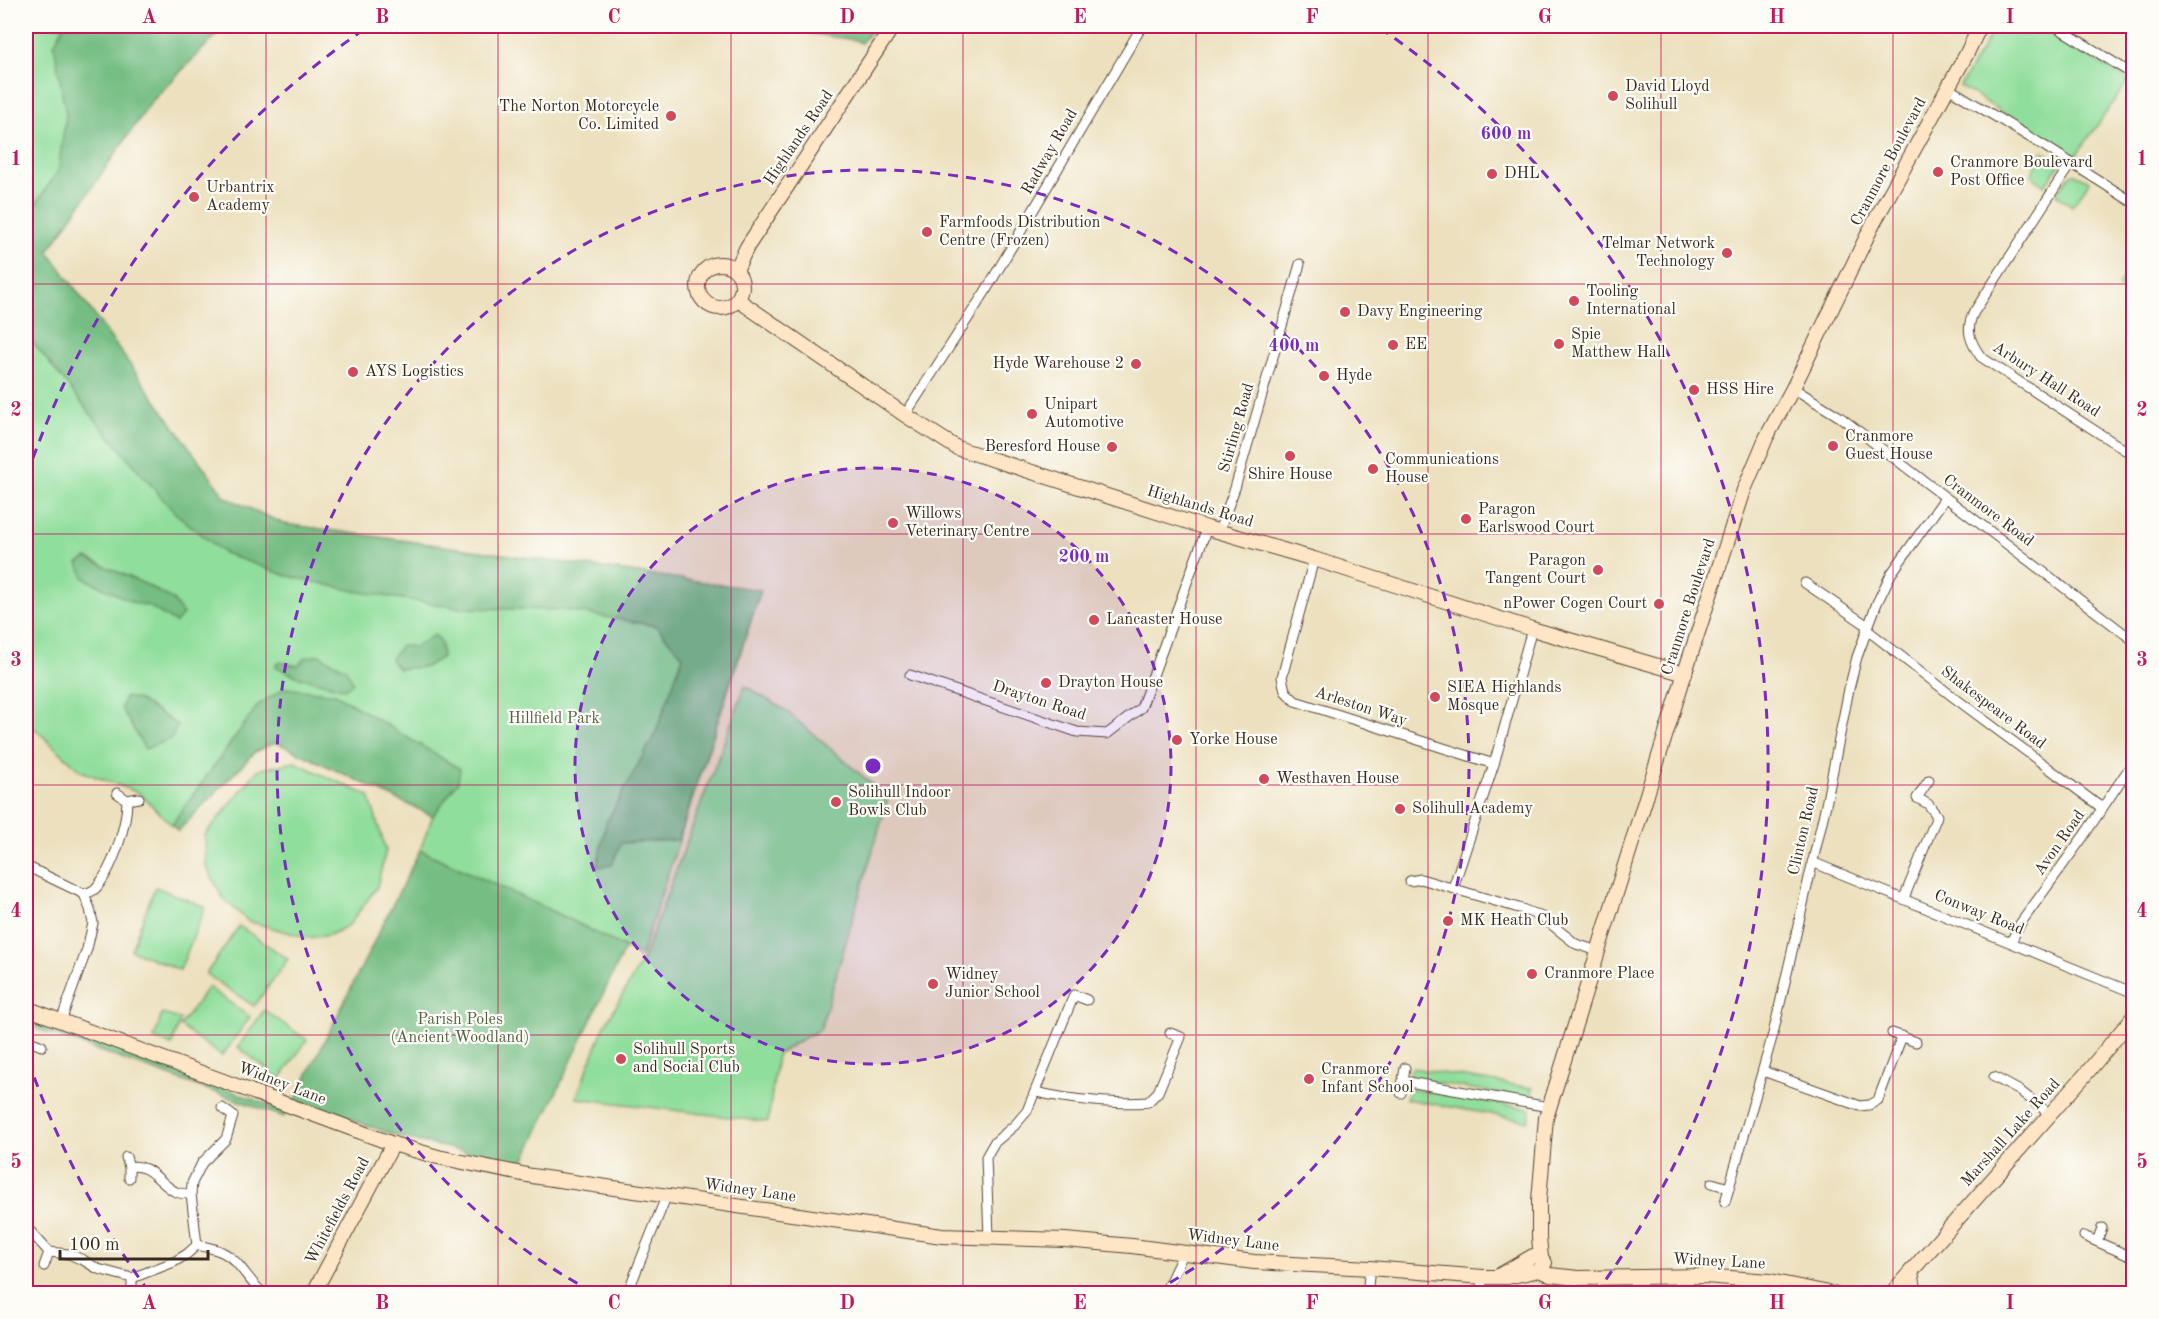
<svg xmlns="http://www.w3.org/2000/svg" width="2159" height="1319" font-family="'Old Standard TT',serif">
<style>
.green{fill:#90de9b;stroke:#66845c;stroke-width:1.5}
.forest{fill:#74bd83;stroke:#587450;stroke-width:1.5}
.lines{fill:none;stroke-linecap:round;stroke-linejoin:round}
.street-casing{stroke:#564536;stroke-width:11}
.secondary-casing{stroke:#564536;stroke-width:16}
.street{stroke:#fff;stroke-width:9}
.secondary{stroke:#fde5c5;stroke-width:14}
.grid{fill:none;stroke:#c2185b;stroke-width:1.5;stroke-opacity:0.55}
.ring{fill:none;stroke:#7b2cbf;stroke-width:3;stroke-dasharray:10 8}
.poi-dot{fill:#d1495b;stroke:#fdfcf7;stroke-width:2}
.labels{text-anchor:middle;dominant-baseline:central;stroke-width:4.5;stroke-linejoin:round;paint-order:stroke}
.poi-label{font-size:16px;fill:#3b2a1e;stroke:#fdfcf7;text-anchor:start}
.street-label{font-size:16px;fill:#3b2a1e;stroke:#fdfcf7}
.park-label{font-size:16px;fill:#546044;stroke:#fdfcf7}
.centre{fill:#7b2cbf;stroke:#fdfcf7;stroke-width:3}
.ring-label{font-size:18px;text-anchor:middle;font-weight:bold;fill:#7b2cbf;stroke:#fdfcf7;stroke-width:4.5;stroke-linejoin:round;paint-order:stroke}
.neatline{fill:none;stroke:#c2185b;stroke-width:2}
.grid-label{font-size:20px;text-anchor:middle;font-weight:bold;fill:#c2185b}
</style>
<rect width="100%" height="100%" fill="#fdfcf7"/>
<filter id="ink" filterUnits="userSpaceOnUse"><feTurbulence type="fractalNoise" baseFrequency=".0167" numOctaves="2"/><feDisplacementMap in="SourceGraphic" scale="12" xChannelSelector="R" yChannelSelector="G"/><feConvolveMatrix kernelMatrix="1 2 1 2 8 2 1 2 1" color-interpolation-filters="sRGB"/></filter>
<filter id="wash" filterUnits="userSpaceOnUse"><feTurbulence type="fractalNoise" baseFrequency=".008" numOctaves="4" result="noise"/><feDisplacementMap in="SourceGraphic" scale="24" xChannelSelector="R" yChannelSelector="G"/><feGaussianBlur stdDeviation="1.35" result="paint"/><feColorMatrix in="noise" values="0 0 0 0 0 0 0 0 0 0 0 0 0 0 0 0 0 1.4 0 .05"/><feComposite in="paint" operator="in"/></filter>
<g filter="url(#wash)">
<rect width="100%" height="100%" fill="#ece0be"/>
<g class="green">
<path d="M26,26H225L151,102L48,251L225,497L284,524L761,590L641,956L571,920L420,850L433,815L276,742L256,751L178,831L139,793L81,771L26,721Z"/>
<path d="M1996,26H2039L2129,80L2075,157L1960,86Z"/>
<path d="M2043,151L2058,161L2059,166L2044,186L2031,175Z"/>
<path d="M2075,174L2090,181L2072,206L2056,194L2070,175Z"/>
<path d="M2133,262V296L2118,286Z"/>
<path d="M745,686L785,710L888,798L820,1030L800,1040L777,1055L768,1122L576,1098L604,1027L643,959Z"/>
<path d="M294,762L369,796L386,850L377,887L349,925L330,935L308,938L248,921L223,898L206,866L205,835L258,770Z"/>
<path d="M155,887L205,907L180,970L131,950Z"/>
<path d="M239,926L288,959L254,1006L206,974Z"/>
<path d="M208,987L250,1017L222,1056L180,1026Z"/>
<path d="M264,1010L307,1040L280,1079L238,1047Z"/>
<path d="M162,1014L180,1019L172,1045L154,1039Z"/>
<path d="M1412,1068L1533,1088L1531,1099L1408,1078Z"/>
<path d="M1410,1089L1531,1109L1528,1121L1406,1099Z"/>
</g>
<g class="forest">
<path d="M64,26H225L151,102L48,251L225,497L284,524L761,590L678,840L621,843L612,865L597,867L606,823L656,732L683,656L656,626L565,610L460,608L359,592L284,575L224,553L174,512L93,417L26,334V219L58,171L66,115L54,44Z"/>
<path d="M760,26H875L861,43L855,40Z"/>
<path d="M87,558L147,585L172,599L183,614L176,623L149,606L134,603L84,578L78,563Z"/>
<path d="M435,635L441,641L442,657L426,667L398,669L391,659L401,645L414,647Z"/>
<path d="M319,655L346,669L353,682L345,689L296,676L275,666L280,662L298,666L304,658Z"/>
<path d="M285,688L335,694L460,769L458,782L433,816L276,742L256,751L178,831L172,824L259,704Z"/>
<path d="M125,697L139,700L178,725L171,739L145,749L121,708Z"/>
<path d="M420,850L571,920L625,948L522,1165L400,1137L295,1100Z"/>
<path d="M26,1014L285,1111L284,1117L26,1025Z"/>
</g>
</g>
<g filter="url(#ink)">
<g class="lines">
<defs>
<g id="street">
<path d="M2055,26L2134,75"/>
<path d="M1948,88L2046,147L2134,203"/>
<path d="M2071,163L1974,312C1965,329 1970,342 1981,357L2125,450L2134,454"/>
<path d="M1793,388L1840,417L2134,641"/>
<path d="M905,415L985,292L1142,26"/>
<path d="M1219,531L1235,488L1300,264"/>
<path d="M1314,559L1282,677L1285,691L1295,701L1494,764"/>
<path d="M1805,583L1868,626"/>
<path d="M1866,629L1952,696L2102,808"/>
<path d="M910,675L1077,732L1107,734L1141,708L1207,528"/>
<path d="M117,793L127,800"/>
<path d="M1812,862L2134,993"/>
<path d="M26,866L84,894L90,909L93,923L87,949L61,1021"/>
<path d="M1410,881L1421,879L1522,909L1542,917L1576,944L1598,951"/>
<path d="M1453,888L1494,764L1532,629"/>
<path d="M84,894C88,893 93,891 96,888C113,869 127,825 127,800L139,798"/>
<path d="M1904,898L1937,816L1928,804L1917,798L1929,780"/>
<path d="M2011,942L2020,924L2083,837L2134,761"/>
<path d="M1892,1033L1916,1042"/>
<path d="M26,1040L42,1046"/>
<path d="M1763,1071L1860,1106L1869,1105L1878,1100L1902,1036"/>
<path d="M1994,1077L2020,1091L2050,1114"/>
<path d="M1403,1081L1549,1107"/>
<path d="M1036,1092C1064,1099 1119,1105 1148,1102L1158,1092L1181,1037L1170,1033"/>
<path d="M1401,1093L1405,1068"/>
<path d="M126,1157L129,1167V1178"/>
<path d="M129,1167C150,1162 159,1184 176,1192C181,1194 186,1194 191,1194"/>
<path d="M1712,1183L1729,1188"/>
<path d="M1725,1202L1773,1034L1827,800L1849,689L1857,657L1877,603L1891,574L1945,498"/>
<path d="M31,1232L49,1252L69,1254L83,1260L98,1269L132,1278L174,1262L187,1254L197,1245C205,1247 214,1248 222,1252C240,1260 248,1282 264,1294"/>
<path d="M2084,1236L2134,1258"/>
<path d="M989,1238L986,1157L994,1143L1015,1125L1027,1111L1074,995L1087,1000"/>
<path d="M2097,1241L2102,1228"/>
<path d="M197,1245L191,1194L192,1183L202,1163L226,1139L233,1116L222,1108"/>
<path d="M44,1266L49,1252"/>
<path d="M132,1278V1294"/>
<path d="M627,1294L666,1197"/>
<path d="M1164,1294L1184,1252"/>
<path d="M1367,1294L1370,1268"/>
<path d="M1480,1294L1483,1277"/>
</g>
<g id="secondary">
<circle cx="720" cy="286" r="22"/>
<path d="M736,270L747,247L893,26"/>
<path d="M738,300L905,415L957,448L1207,528L1314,559L1532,629L1685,674"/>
<path d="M26,1008L393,1144L438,1157L532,1176L942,1236L1065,1240L1132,1246L1254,1262L1370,1268L1483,1277H1508L1539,1270"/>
<path d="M1541,1258L1539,1237V1200L1546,1118L1688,663L1744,490L1766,438L1793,388L1872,226L1966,55L1980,26"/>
<path d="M1539,1270L1550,1275L1578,1278L1704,1276L1770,1281L1834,1294"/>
<path d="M1911,1271L1915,1294"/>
<path d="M1500,1275L1533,1256L1541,1258L1545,1263"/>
<path d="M313,1294L393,1144"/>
<path d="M1891,1294L2085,1075L2134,1016"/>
</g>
</defs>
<use href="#street" class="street-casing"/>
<use href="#secondary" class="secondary-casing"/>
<use href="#street" class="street"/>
<use href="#secondary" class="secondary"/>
</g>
</g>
<path class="grid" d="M266,26V1294M498,26V1294M731,26V1294M963,26V1294M1196,26V1294M1428,26V1294M1661,26V1294M1893,26V1294M26,284H2134M26,534H2134M26,785H2134M26,1035H2134"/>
<circle cx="873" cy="766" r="298" fill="#7b2cbf" fill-opacity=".12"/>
<g class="ring">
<circle cx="873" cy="766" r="298"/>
<path d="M593 1292A596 596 0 1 1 1153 1292"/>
<path d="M149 1292A895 895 0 0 1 27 1057M27 475A895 895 0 0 1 366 28M1380 28A895 895 0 0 1 1597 1292"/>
</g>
<g class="poi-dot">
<circle cx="1613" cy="96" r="6"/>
<circle cx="671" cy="116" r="6"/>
<circle cx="1938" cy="172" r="6"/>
<circle cx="1492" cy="174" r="6"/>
<circle cx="194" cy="197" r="6"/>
<circle cx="927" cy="232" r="6"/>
<circle cx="1727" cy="253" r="6"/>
<circle cx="1574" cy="301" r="6"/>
<circle cx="1345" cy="312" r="6"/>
<circle cx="1559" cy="344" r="6"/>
<circle cx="1393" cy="345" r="6"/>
<circle cx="1136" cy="364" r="6"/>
<circle cx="353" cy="372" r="6"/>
<circle cx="1324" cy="376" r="6"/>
<circle cx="1694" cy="390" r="6"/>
<circle cx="1032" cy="414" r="6"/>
<circle cx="1833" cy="446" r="6"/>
<circle cx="1112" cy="447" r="6"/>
<circle cx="1290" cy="456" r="6"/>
<circle cx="1373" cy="469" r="6"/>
<circle cx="1466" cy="519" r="6"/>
<circle cx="893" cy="523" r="6"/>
<circle cx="1598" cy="570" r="6"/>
<circle cx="1659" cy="604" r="6"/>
<circle cx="1094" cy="620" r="6"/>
<circle cx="1046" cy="683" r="6"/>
<circle cx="1435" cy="697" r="6"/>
<circle cx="1177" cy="740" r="6"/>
<circle cx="1264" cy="779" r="6"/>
<circle cx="836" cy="802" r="6"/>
<circle cx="1400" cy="809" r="6"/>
<circle cx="1448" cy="921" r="6"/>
<circle cx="1532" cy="974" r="6"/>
<circle cx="933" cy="984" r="6"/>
<circle cx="621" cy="1059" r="6"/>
<circle cx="1309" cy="1079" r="6"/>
</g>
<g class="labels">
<g class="poi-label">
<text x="1625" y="87">David Lloyd<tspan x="1625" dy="18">Solihull</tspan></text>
<text x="659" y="107" text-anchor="end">The Norton Motorcycle<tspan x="659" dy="18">Co. Limited</tspan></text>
<text x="1950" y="163">Cranmore Boulevard<tspan x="1950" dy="18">Post Office</tspan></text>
<text x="1504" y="174">DHL</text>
<text x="206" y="188">Urbantrix<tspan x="206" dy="18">Academy</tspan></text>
<text x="939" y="223">Farmfoods Distribution<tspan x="939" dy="18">Centre (Frozen)</tspan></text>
<text x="1715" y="244" text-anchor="end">Telmar Network<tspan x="1715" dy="18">Technology</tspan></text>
<text x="1586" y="292">Tooling<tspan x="1586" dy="18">International</tspan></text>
<text x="1357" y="312">Davy Engineering</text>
<text x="1571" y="335">Spie<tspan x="1571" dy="18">Matthew Hall</tspan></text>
<text x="1405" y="345">EE</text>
<text x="1124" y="364" text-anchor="end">Hyde Warehouse 2</text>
<text x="365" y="372">AYS Logistics</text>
<text x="1336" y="376">Hyde</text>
<text x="1706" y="390">HSS Hire</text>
<text x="1044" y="405">Unipart<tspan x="1044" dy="18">Automotive</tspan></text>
<text x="1845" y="437">Cranmore<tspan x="1845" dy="18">Guest House</tspan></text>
<text x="1100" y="447" text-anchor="end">Beresford House</text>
<text x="1385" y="460">Communications<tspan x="1385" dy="18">House</tspan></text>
<text x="1290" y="475" text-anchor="middle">Shire House</text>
<text x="1478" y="510">Paragon<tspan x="1478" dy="18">Earlswood Court</tspan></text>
<text x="905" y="514">Willows<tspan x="905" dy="18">Veterinary Centre</tspan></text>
<text x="1586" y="561" text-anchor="end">Paragon<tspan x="1586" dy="18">Tangent Court</tspan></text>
<text x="1647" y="604" text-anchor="end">nPower Cogen Court</text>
<text x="1106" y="620">Lancaster House</text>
<text x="1058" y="683">Drayton House</text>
<text x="1447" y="688">SIEA Highlands<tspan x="1447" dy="18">Mosque</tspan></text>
<text x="1189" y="740">Yorke House</text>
<text x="1276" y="779">Westhaven House</text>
<text x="848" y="793">Solihull Indoor<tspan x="848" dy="18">Bowls Club</tspan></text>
<text x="1412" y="809">Solihull Academy</text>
<text x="1460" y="921">MK Heath Club</text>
<text x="1544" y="974">Cranmore Place</text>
<text x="945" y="975">Widney<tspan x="945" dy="18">Junior School</tspan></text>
<text x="633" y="1050">Solihull Sports<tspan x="633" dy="18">and Social Club</tspan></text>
<text x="1321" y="1070">Cranmore<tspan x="1321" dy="18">Infant School</tspan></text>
</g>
<g class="street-label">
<text transform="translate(799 138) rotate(-56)">Highlands Road</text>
<text transform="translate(1050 152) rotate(-60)">Radway Road</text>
<text transform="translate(1889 162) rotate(-62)">Cranmore Boulevard</text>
<text transform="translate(2046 380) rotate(33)">Arbury Hall Road</text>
<text transform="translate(1237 428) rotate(-74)">Stirling Road</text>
<text transform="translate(1200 507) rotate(17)">Highlands Road</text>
<text transform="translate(1988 511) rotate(37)">Cranmore Road</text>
<text transform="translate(1689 607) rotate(-72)">Cranmore Boulevard</text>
<text transform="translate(1039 701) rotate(18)">Drayton Road</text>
<text transform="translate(1361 707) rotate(18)">Arleston Way</text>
<text transform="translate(1993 708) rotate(37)">Shakespeare Road</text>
<text transform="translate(1804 831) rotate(-77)">Clinton Road</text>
<text transform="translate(2060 843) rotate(-55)">Avon Road</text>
<text transform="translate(1979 913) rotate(22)">Conway Road</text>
<text transform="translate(282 1084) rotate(21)">Widney Lane</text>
<text transform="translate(2011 1133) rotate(-48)">Marshall Lake Road</text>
<text transform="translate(750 1191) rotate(8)">Widney Lane</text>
<text transform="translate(338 1211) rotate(-62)">Whitefields Road</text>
<text transform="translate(1233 1241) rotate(7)">Widney Lane</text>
<text transform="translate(1719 1262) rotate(3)">Widney Lane</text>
</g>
<g class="park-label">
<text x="554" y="719">Hillfield Park</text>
<text x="460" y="1020">Parish Poles<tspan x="460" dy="18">(Ancient Woodland)</tspan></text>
</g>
</g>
<circle cx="873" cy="766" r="9" class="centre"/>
<g class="ring-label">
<text x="1506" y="139">600 m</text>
<text x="1294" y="351">400 m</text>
<text x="1084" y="562">200 m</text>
</g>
<rect width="2159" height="1319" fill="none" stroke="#fdfcf7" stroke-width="66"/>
<path d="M60 1250v9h148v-9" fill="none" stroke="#3b2a1e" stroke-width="3"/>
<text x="69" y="1250" font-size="18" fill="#3b2a1e" stroke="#fdfcf7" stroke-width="4.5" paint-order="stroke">100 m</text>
<rect x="33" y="33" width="2093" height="1253" class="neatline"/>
<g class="grid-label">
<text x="149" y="23">A</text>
<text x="382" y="23">B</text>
<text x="614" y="23">C</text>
<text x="847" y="23">D</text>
<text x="1080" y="23">E</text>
<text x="1312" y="23">F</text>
<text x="1545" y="23">G</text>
<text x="1777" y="23">H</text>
<text x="2010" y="23">I</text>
<text x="16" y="165">1</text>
<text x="2142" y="165">1</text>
<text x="16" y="416">2</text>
<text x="2142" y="416">2</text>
<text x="16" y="666">3</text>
<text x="2142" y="666">3</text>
<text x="16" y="917">4</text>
<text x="2142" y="917">4</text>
<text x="16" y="1168">5</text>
<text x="2142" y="1168">5</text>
<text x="149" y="1309">A</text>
<text x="382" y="1309">B</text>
<text x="614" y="1309">C</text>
<text x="847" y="1309">D</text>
<text x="1080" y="1309">E</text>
<text x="1312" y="1309">F</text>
<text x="1545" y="1309">G</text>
<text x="1777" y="1309">H</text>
<text x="2010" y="1309">I</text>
</g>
</svg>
